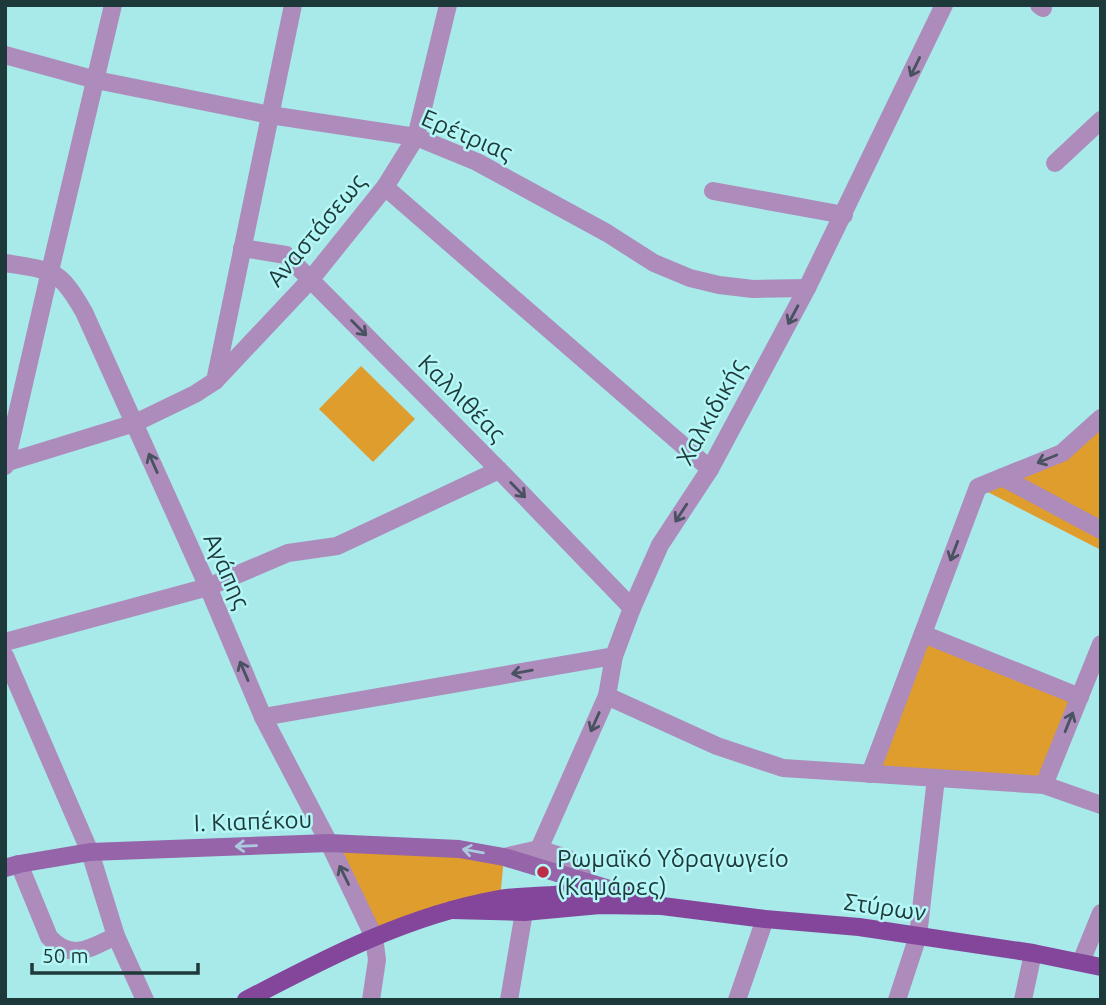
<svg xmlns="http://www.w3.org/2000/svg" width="1106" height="1005" font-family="Ubuntu,sans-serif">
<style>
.green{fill:#de9d2d}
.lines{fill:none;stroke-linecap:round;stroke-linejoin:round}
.street{stroke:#ad8cbb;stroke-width:18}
.secondary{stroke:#9564a9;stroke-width:18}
.primary{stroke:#84469b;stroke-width:18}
.oneway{stroke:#495260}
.oneway2{stroke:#abcbdf}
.poi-dot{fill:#bd2c48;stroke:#b5f7f6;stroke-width:2.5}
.labels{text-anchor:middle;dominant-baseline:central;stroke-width:5;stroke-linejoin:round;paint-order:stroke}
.street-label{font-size:24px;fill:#1e3939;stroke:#b5f7f6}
.poi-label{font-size:24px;fill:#1e3939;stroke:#b5f7f6;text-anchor:start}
</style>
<rect width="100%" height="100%" fill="#a8e9e9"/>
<g class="green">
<path d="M361,366L415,419L373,462L319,409Z"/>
<path d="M1101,418V550L978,487L1062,453Z"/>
<path d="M923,634L1080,697L1044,785L870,774Z"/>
<path d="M329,843L504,857L500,899L374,937Z"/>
</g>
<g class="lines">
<g class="street">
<path d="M1039,5L1043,8"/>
<path d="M5,55L96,80L270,115L416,137L477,162L607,233L654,263L690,278L719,285L753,289L807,288"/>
<path d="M1055,163L1101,120"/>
<path d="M385,187L710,469"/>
<path d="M713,191L844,215"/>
<path d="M242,248L286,255L499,470L632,608"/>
<path d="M5,263C53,271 59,268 84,312L208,587L263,717L329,843L374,937L377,960L371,1000"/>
<path d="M215,381L293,5"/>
<path d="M5,463L135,423L195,394L215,381L311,279L385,187L416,137L448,5"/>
<path d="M5,466L50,271L113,5"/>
<path d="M1002,477L1101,530"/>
<path d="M923,634L1080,697"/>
<path d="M5,642L208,587L288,553L337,546L499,470"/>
<path d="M5,656L90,852L116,936C90,948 72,962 49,937L19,864"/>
<path d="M607,696L717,746L783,768L1044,785L1101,805"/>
<path d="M263,717L614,656"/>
<path d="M870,774L978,487L1062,453L1101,418"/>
<path d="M1044,785L1101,644"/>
<path d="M539,849L607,696L614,656L632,608L660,545L710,469L807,288L944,5"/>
<path d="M504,857L539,849L567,858L587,881"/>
<path d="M116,936L145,1000"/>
<path d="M1081,962L1101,913"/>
<path d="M509,1000L524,912"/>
<path d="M737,1000L765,919"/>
<path d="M897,1000L918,936L936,778"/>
<path d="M1023,1000L1033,953"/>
</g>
<path class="secondary" d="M5,868L19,864L90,852L329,843L459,849L504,857L610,889"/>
<g class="primary">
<path d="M452,910L524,912L600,905L662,906L765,919L859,927L1033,953L1101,967"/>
<path d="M246,1000C326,958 408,915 499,899C516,896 535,896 552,895C571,893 598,888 616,891C625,893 634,897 642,899"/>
</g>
</g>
<defs><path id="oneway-shaft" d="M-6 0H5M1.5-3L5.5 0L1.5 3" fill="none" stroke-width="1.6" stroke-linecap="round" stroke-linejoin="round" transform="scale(1.75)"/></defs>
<g class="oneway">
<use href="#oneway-shaft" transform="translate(915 67) rotate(116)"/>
<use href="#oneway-shaft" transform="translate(793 315) rotate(118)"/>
<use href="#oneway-shaft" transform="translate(359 328) rotate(45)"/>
<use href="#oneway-shaft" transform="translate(1047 459) rotate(158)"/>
<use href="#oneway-shaft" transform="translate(153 463) rotate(-114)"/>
<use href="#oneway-shaft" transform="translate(518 490) rotate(46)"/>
<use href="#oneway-shaft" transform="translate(681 513) rotate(123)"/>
<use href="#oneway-shaft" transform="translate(954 551) rotate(111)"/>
<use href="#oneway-shaft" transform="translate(244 671) rotate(-113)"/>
<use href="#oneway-shaft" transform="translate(522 672) rotate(170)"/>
<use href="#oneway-shaft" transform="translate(595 722) rotate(114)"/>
<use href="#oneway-shaft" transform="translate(1069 722) rotate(-68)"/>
<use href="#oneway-shaft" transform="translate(344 875) rotate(-116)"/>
</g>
<g class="oneway2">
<use href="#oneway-shaft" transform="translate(246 846) rotate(178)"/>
<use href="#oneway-shaft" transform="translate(473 851) rotate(-170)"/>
</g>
<circle class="poi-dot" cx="543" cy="872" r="7"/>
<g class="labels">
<g class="street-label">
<text transform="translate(467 135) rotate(23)">Ερέτριας</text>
<text transform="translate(316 230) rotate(-50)">Αναστάσεως</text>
<text transform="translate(462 398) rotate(45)">Καλλιθέας</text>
<text transform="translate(711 412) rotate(-61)">Χαλκιδικής</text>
<text transform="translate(227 571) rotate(66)">Αγάπης</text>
<text transform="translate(253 821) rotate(-2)">Ι. Κιαπέκου</text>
<text transform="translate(885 907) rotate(8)">Στύρων</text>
</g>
<g class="poi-label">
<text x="557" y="858">Ρωμαϊκό Υδραγωγείο<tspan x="557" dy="28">(Καμάρες)</tspan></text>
</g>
</g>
<rect width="1106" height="1005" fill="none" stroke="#1e3939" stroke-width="14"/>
<path d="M32 963v10h166v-10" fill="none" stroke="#1e3939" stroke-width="3.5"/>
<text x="42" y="963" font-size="21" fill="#1e3939" stroke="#b5f7f6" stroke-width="5" paint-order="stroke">50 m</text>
</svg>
